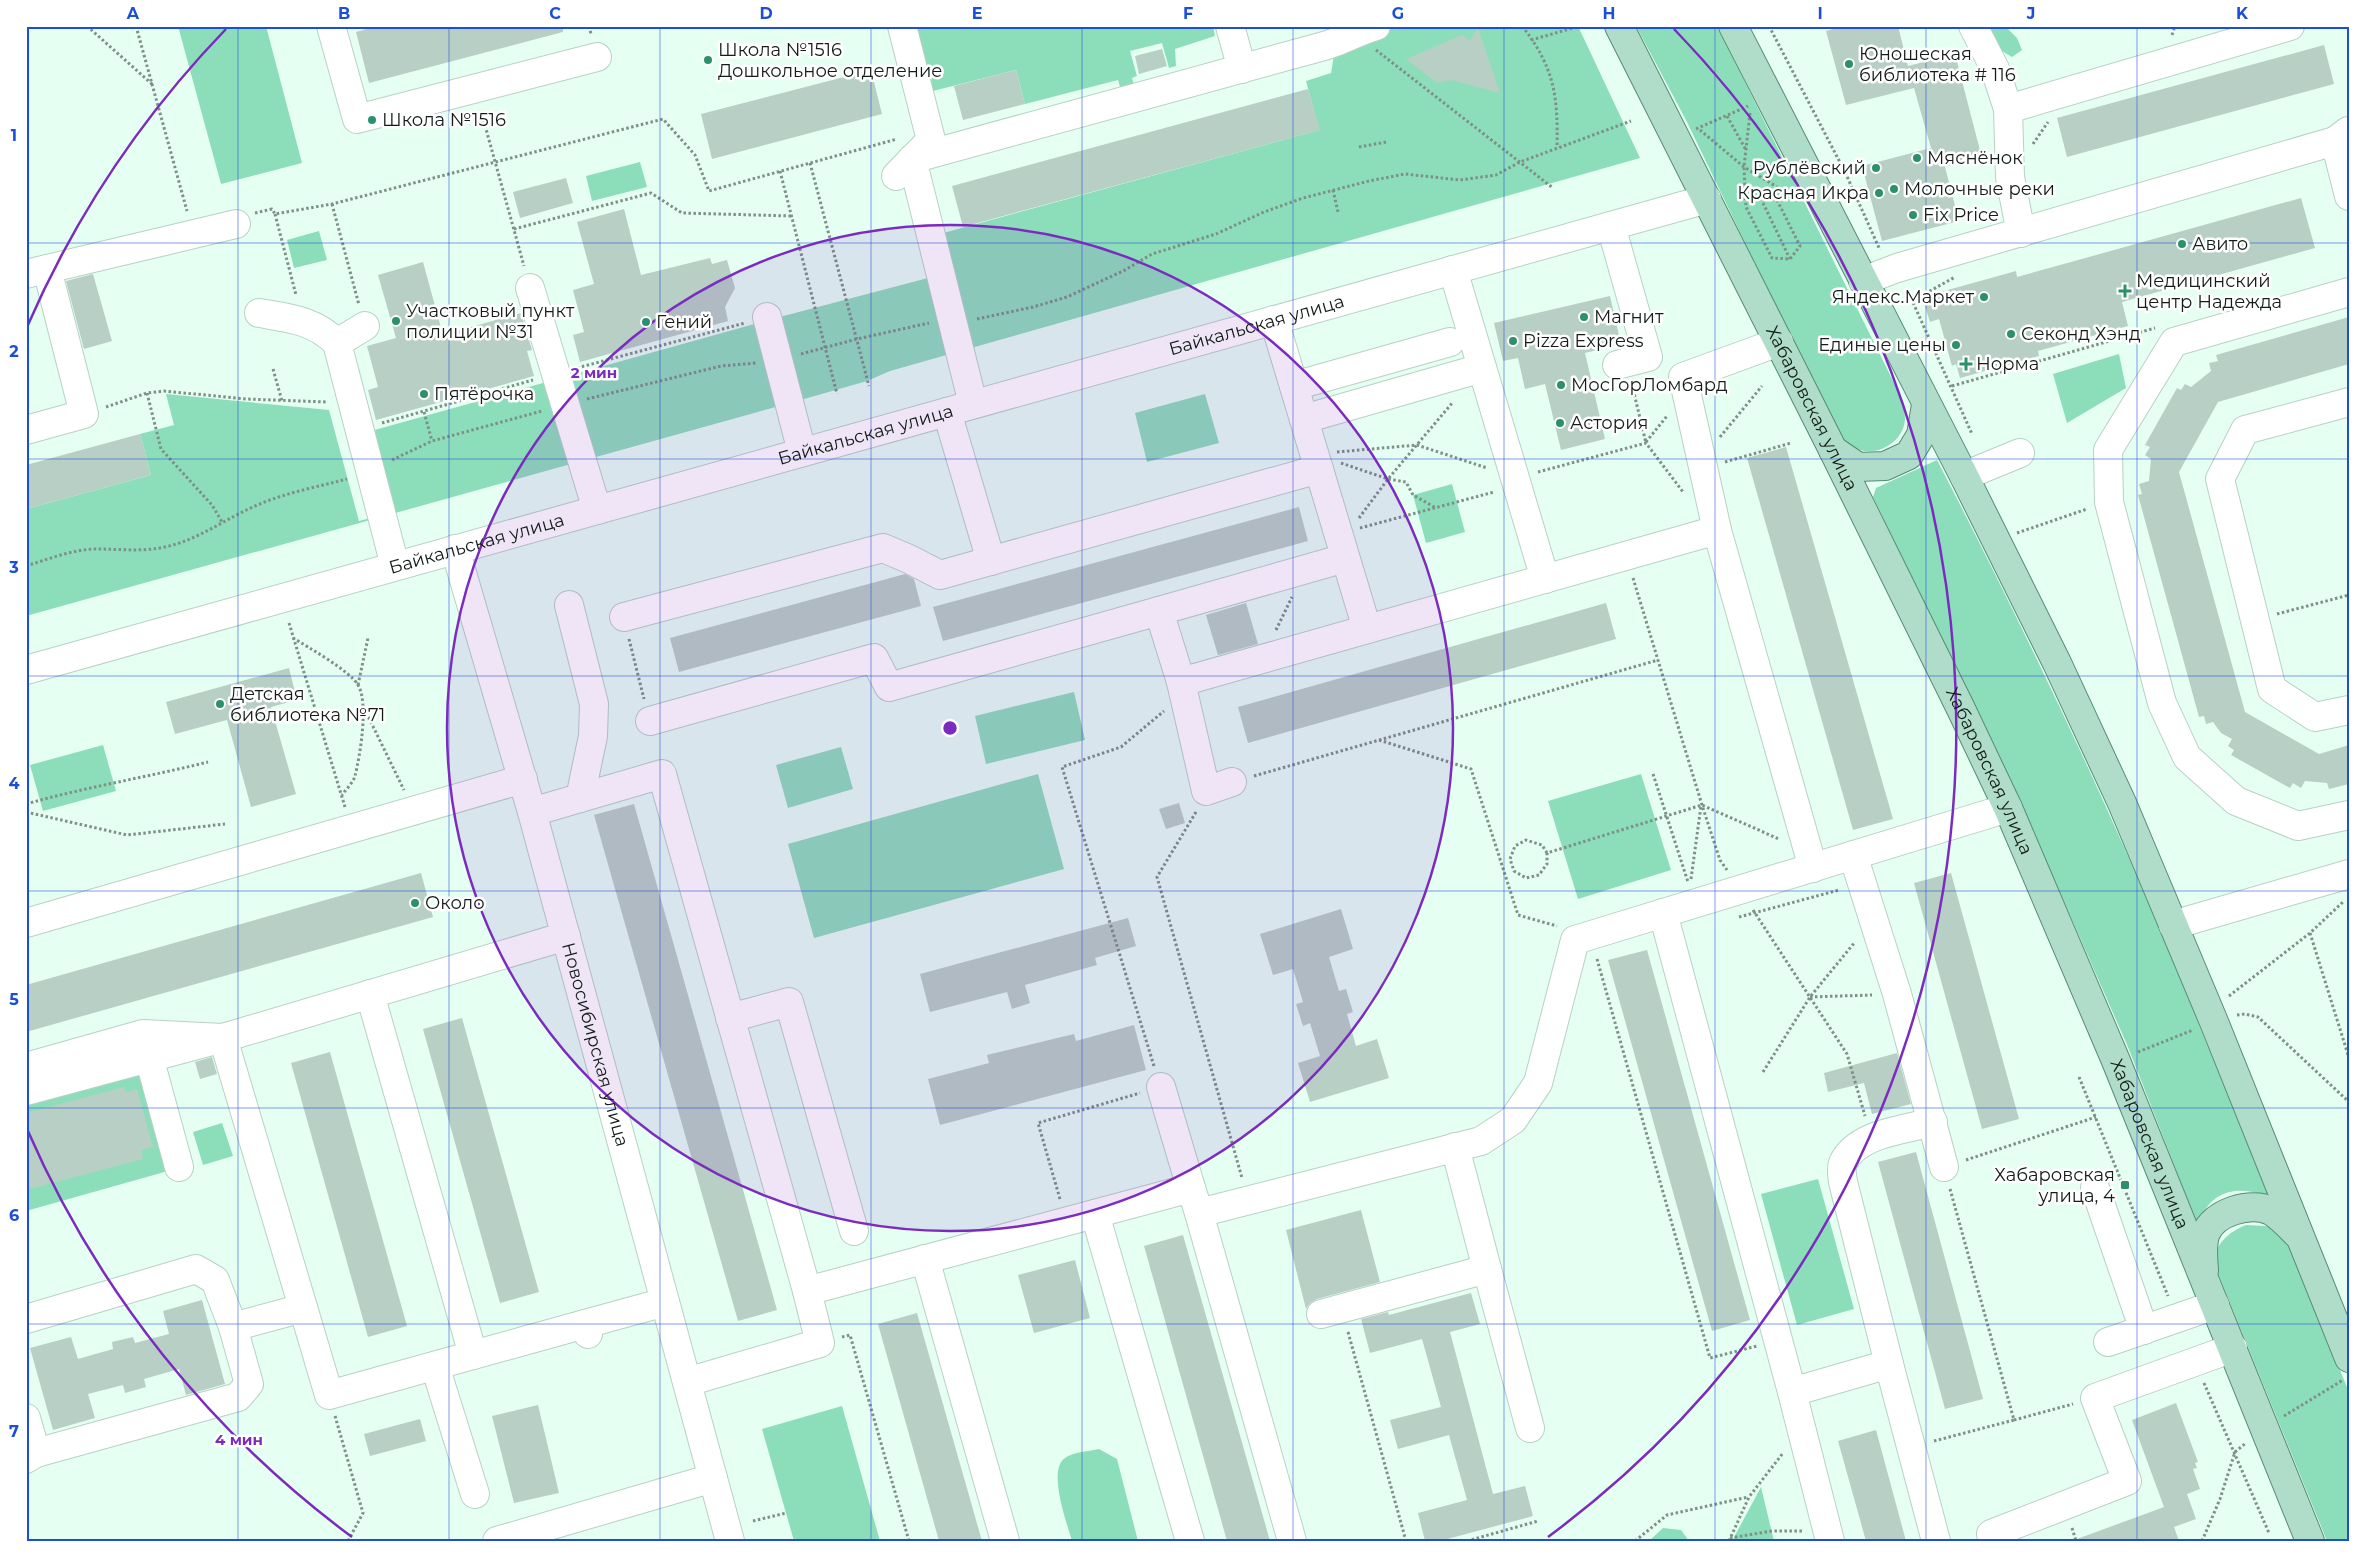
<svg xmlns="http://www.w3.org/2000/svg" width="2375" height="1567" font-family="Montserrat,sans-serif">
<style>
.green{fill:#8cdeba}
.building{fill:#b7cfc4}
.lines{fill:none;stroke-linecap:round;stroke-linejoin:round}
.minor-casing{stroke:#b8d1c5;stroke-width:30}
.major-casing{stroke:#568b74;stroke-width:30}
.path{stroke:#7e9087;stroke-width:3;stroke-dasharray:2.5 2.5;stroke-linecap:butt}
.minor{stroke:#fff;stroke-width:28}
.major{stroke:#afddca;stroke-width:28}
.grid{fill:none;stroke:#1d4ed8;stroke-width:1;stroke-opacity:0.55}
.ring{fill:none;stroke:#7b2cbf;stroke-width:2.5}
.poi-dot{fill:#2b916d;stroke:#fff;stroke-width:2}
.labels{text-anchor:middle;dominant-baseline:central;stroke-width:5;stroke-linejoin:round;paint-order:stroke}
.poi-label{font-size:18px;fill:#131c18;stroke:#fff;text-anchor:start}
.street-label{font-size:18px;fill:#131c18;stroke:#fff}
.centre{fill:#7b2cbf;stroke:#fff;stroke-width:2.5}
.ring-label{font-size:15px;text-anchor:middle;font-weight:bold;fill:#7b2cbf;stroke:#fff;stroke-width:5;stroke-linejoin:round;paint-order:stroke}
.neatline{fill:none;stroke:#1d4ed8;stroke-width:2}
.grid-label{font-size:16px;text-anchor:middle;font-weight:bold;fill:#1d4ed8}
</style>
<rect width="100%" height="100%" fill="#e6fff3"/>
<g class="green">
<path d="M178,26H266L302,163L221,184Z"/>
<path d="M916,26H1213L1215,36L1175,49L1176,66L1169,68L1162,43L1130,51L1137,76L1132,78L1136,93L1123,97L1118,80L1025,104L1016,70L933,91Z"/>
<path d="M1339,26H1578L1640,158L890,371L867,381L797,401L26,616V509L151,475L140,434L174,425L166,394L329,410L359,521L389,513L371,431L776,318L928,278L918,240L1319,130L1306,81L1331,73Z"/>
<path d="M1636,26H1717L1902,399C1903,405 1905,412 1905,419C1904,441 1879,456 1860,450C1852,448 1845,442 1839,438L1687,122Z"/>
<path d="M1960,26H2005L2017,38L2022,50L2012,57Z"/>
<path d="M640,162L647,187L592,201L586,176Z"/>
<path d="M319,231L327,260L294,268L287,240Z"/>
<path d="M2119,354L2126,388L2067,423L2053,374Z"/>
<path d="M1205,394L1219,443L1147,462L1135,413Z"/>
<path d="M1937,460C1996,574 2053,690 2106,807C2164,935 2216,1067 2269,1197C2238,1184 2208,1190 2198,1226L2128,1047L2019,799L1873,497L1876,488Z"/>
<path d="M1452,484L1465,532L1426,543L1413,495Z"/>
<path d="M1074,692L1085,740L986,764L975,716Z"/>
<path d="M103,745L116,791L43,811L30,765Z"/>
<path d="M841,747L853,789L788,808L776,765Z"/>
<path d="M1038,774L1064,869L814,938L788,844Z"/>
<path d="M1641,774L1671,870L1578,899L1548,801Z"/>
<path d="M133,1047L168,1171L26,1211V1077Z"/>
<path d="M222,1123L233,1156L203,1165L193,1132Z"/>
<path d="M1818,1179L1854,1309L1797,1325L1761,1194Z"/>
<path d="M2246,1225L2266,1226L2283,1232L2349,1392V1541H2327L2213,1261C2217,1242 2229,1232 2246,1225Z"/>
<path d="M842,1406L880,1541H794L762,1429Z"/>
<path d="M1099,1449L1117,1459L1138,1541H1072C1067,1523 1047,1470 1065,1458C1073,1452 1090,1451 1099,1449Z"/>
<path d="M1761,1487L1774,1541H1732Z"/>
<path d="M1663,1528L1681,1530L1689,1541H1649Z"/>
</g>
<g class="building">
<path d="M377,26H563V32L369,83L356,32Z"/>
<path d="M1844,26H1898L1908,66L1955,54L1982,158L1945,167L1959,221L1882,241L1862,166L1931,148L1914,88L1846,105L1826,31Z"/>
<path d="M1478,28L1500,93L1451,80L1437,83L1406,59L1462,35L1470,40Z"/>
<path d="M2324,45L2334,84L2067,157L2057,118Z"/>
<path d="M1162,49L1167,66L1139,74L1135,56Z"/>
<path d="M871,70L882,114L712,159L701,114Z"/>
<path d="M1016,70L1025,104L963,120L954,86Z"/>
<path d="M1308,89L1320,130L963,227L952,186Z"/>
<path d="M566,178L573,203L520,218L513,192Z"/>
<path d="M2301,198L2315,248L2122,302L2128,326L2038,351L2039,356L1960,378L1956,364L1952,366L1939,319L1930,322L1924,303L1938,299L1937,293L2016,271L2017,277Z"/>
<path d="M624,209L641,275L710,258L712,264L727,260L735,288L725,307L728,321L580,362L573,335L584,332L573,290L594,284L577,222Z"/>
<path d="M423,262L443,335L521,313L532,350L527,351L534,376L376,420L368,390L378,387L367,346L396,338L378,275Z"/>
<path d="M93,274L112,341L84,349L66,281Z"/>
<path d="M1610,296L1621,344L1585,353L1605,439L1561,450L1545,384L1525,389L1518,358L1503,361L1494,323Z"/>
<path d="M2349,317V364L2218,402L2179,472L2245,712L2319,754L2349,745V784L2329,789L2327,783L2305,781L2301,788L2293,783L2290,788L2231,755L2234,750L2228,746L2232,739L2221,733L2213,722L2206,724L2204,716L2199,717L2138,495L2142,494L2139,484L2149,481L2151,459L2145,455L2150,447L2145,445L2177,388L2181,390L2185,384L2191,387L2211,371L2209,363L2218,361L2216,355Z"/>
<path d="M140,434L151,475L26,509V465Z"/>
<path d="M1786,447L1893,819L1853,830L1747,458Z"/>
<path d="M1299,507L1308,541L943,641L933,607Z"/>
<path d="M905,574L914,579L921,606L679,672L670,638Z"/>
<path d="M1246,603L1258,644L1218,655L1206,615Z"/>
<path d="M1606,603L1616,639L1248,743L1238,707Z"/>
<path d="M289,668L297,700L271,707L296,794L251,807L227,720L175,734L166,702Z"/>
<path d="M1179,803L1185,823L1166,829L1159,809Z"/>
<path d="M634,804L777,1310L738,1321L594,815Z"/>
<path d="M421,873L433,917L26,1032V985Z"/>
<path d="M1951,873L2019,1119L1982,1129L1914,883Z"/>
<path d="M1341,909L1353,949L1329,957L1339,991L1346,989L1353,1012L1347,1014L1356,1046L1377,1039L1389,1078L1310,1102L1298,1063L1320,1056L1310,1023L1303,1026L1296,1004L1303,1002L1293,969L1273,975L1260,934Z"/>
<path d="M1128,918L1136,946L1095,958L1097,965L1025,985L1030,1003L1012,1009L1007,992L930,1012L920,974Z"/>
<path d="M1647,950L1750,1320L1712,1331L1608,960Z"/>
<path d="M462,1018L539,1292L500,1303L423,1029Z"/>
<path d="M1134,1025L1146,1070L940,1125L928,1079L989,1063L987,1055L1074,1034L1076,1041Z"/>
<path d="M330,1052L407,1326L368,1337L291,1063Z"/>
<path d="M1897,1053L1911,1104L1872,1114L1864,1083L1828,1092L1824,1073Z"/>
<path d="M212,1057L217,1074L200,1079L195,1062Z"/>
<path d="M124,1087L126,1092L137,1089L153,1147L141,1150L143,1159L26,1190V1113Z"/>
<path d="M1916,1152L1983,1399L1945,1409L1878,1162Z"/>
<path d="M1361,1210L1380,1282L1317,1299L1310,1303L1306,1309L1286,1230Z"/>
<path d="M1183,1235L1270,1541H1227L1144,1246Z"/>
<path d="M1075,1260L1090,1318L1034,1333L1018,1275Z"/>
<path d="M1471,1293L1480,1324L1450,1332L1493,1494L1525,1486L1533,1516L1440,1541H1425L1418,1513L1467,1500L1449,1435L1398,1449L1390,1420L1441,1407L1422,1339L1370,1353L1361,1319L1388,1312L1389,1315Z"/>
<path d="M202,1300L225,1384L186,1395L179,1369L144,1379L146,1387L125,1393L123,1385L88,1394L95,1418L53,1430L30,1348L71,1337L78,1359L113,1349L112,1342L133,1337L135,1343L169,1334L163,1311Z"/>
<path d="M917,1313L982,1541H939L878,1324Z"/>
<path d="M2176,1403L2198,1462L2195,1463L2197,1468L2193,1469L2200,1489L2187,1494L2196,1519L2174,1527L2179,1541H2078L2077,1539L2164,1507L2132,1420Z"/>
<path d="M538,1405L559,1493L514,1503L492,1416Z"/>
<path d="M420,1419L426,1441L370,1456L364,1434Z"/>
<path d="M1876,1430L1906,1541H1866L1838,1441Z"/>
</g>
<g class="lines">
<defs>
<g id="minor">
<path d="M331,26L357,119L597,57"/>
<path d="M1230,26L1242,69"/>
<path d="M1973,26L1995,69L2008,109L2290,26"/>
<path d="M2008,109L2010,177L2021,233"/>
<path d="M2348,131L2335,141L2349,196"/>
<path d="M912,159L1324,46C1342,41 1358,31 1376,26"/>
<path d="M912,159L973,404"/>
<path d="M896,176L931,140L902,26"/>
<path d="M1611,226L1648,357L1617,365"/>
<path d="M1453,270L1545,579"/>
<path d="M26,274L236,224"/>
<path d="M1863,281L1897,268L2335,141"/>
<path d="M530,288L597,510"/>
<path d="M2349,292L2174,342L2108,450L2109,502L2162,703L2187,757L2236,801L2298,826L2349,815"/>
<path d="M259,313C289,318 314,320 337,343"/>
<path d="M767,317L802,452"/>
<path d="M1274,320L1367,629"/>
<path d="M365,326L337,343L395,566"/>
<path d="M1779,342L1683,377L1717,530L1813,868"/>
<path d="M1294,386L1450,342"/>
<path d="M2349,402L2245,430L2220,479L2272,689L2315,717L2349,710"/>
<path d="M947,412L991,561"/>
<path d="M1304,419L1482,368"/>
<path d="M26,430L84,414L47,269"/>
<path d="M1964,476L2020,453"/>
<path id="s1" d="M455,549L532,812L730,1541"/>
<path d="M569,605L594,704L593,736L580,798"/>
<path d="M1159,611L1345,558"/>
<path d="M624,617L883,548L909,559L940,575L1319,469"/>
<path id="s2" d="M26,670L1707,199"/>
<path d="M1181,682L1717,530"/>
<path d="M650,721L874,658L889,687L1159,611L1181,682L1206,791L1232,782"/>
<path d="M532,812L662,774L807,1291"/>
<path d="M1853,855L1897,994L1944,1167"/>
<path d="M1663,913L1792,1392L1889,1364L1936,1541"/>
<path d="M26,923L523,779"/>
<path d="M2173,925L2349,874"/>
<path d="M370,994L473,1355"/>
<path d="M730,1018L789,1002L854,1231"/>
<path d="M149,1057L179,1167"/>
<path d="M26,1067L143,1034L223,1038L566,936"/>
<path d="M1161,1087L1191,1188"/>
<path d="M26,1091L223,1038L329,1395L585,1324"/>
<path d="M2095,1188L2144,1330"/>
<path d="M1199,1213L1292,1541"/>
<path d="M1095,1214L1190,1541"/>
<path d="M925,1259L1005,1541"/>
<path d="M1487,1269L1530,1428"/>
<path d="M1321,1314L1487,1269L1455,1147"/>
<path d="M26,1319L196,1269L215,1280L233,1327"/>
<path d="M588,1334L585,1324L665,1302"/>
<path d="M2108,1342L2215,1305"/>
<path d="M1889,1364L1843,1182C1842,1176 1841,1168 1843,1163C1857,1133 1904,1130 1933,1122"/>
<path d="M435,1366L475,1494"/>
<path d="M687,1382L820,1343L807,1291L1191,1188L1199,1213L1481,1141L1513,1120L1538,1083L1575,940L2008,808"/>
<path d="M1792,1392L1830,1541"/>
<path d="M26,1418L36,1453"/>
<path d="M26,1459L36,1453L238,1397L249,1384L233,1327L303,1308"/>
<path d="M497,1541L713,1478"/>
<path d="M1993,1541L1991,1534L2127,1481L2095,1398L2233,1348"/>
</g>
<g id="major">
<path id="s3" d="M1619,26L1833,450L1961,709L2008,808L2116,1061L2310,1541"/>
<path d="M1733,26L1964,476L2057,663L2122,803L2214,1022L2349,1358"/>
<path d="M1833,450L1858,467L1885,466L1909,455L1921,435L1926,405"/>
<path d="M2204,1270C2203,1259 2202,1246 2205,1235C2213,1212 2251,1201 2271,1211C2281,1217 2289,1226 2297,1234"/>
</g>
</defs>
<use href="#minor" class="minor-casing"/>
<use href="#major" class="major-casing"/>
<g class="path">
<path d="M87,26L153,85"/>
<path d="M136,26L187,211"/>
<path d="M589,26L591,34"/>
<path d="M1522,26C1555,68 1558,97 1557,148"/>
<path d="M1769,26L1845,172L1880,250"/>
<path d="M2172,35L2175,26"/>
<path d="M1531,40L1580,26"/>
<path d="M1376,50L1553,188"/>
<path d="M481,111L524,266"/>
<path d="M1750,113L1744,167L1746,207L1772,258L1790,259L1800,246L1777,200"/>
<path d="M1727,116L1746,150"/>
<path d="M1696,129L1748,106"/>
<path d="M1700,130L1744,167L1792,196"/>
<path d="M2033,144L2048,122"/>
<path d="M1359,147L1386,142"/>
<path d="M810,163L869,386"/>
<path d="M780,171L837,394"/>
<path d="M1333,190L1338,212"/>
<path d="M1763,203L1790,259"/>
<path d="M332,204L359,305"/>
<path d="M255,213L272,209L275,214L332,204L663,119L695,155L709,191L897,139"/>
<path d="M275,214L296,295"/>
<path d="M514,229L651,193L682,213L792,216"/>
<path d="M1907,289L1972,434"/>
<path d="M1912,301L1955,277"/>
<path d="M977,319L1033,307L1067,297L1125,270L1152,254L1216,234L1264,212L1303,198L1369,181L1405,174L1460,180L1496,175L1520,162L1631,121"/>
<path d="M801,354L857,339L929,323"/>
<path d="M577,368L745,323"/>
<path d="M273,369L282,401"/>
<path d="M1632,385L1646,443"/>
<path d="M1952,386L2155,328"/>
<path d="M147,393L161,449L212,505L222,522"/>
<path d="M587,399L721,366L756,363"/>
<path d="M106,407L147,393L164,391L246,399L327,402"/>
<path d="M424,412L432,441"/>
<path d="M382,423L533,380"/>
<path d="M1720,437L1762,386"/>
<path d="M1646,442L1667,416"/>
<path d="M1337,452L1417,445L1487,468"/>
<path d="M392,460L432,441L542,411"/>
<path d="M1725,462L1791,443"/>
<path d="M1341,463L1388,479L1406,482L1413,495L1436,508"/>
<path d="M1538,472L1646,443L1683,492"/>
<path d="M1359,518L1388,479L1453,402"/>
<path d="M1360,528L1494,492"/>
<path d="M2017,533L2087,509"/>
<path d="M26,566C49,559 73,549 97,549C119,549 142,552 165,547C198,540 225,519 255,506C284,493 317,487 347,479"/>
<path d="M1633,578L1702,805L1720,860L1727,870"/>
<path d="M2277,614L2349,595"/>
<path d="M289,623L345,807"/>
<path d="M1276,630L1292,597"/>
<path d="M293,638C308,647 350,671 358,685C369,703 360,756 355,776C353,783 346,789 342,795"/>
<path d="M629,639L644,699"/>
<path d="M358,685L368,638"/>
<path d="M364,708L404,790"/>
<path d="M1379,740L1471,769L1518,915L1557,926"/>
<path d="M1653,774L1688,882"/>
<path d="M1254,776L1658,660"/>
<path d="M26,804C86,787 148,777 208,762"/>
<path d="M26,812L127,835L225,824"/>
<path d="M1196,812L1157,877L1242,1178"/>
<path d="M1547,853L1542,845L1526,840L1515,846L1510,859L1514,871L1526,878L1539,875L1547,864V853L1702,805L1779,839"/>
<path d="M1691,879L1701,806"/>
<path d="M1753,910L1847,1054L1865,1116"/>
<path d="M1739,917L1839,890"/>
<path d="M2310,933L2349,1058"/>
<path d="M1597,959L1710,1358L1757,1346"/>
<path d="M2229,996L2310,933L2343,902"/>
<path d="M1810,997L1872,995"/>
<path d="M2237,1015L2245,1014L2258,1017L2349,1102"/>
<path d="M2138,1052L2193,1030"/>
<path d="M1154,1066L1062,767L1121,747L1164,711"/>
<path d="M1763,1072L1810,997L1855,942"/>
<path d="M2079,1077L2168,1296"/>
<path d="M1966,1160L2096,1117"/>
<path d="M1060,1199L1038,1123L1140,1093"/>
<path d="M1348,1332L1406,1541"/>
<path d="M842,1337L850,1335L909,1541"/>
<path d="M2204,1383L2269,1533"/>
<path d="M335,1416L363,1513L348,1541"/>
<path d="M2284,1416L2343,1380"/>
<path d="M2014,1420L2073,1404"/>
<path d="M1934,1441L2014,1420L1950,1189"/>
<path d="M753,1521L786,1513"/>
<path d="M2072,1528L2076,1541"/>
<path d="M1730,1538L1772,1531H1804"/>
<path d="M1467,1541L1538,1521"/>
<path d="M1635,1541L1667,1515L1748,1497"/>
<path d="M1729,1541L1749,1497L1783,1453"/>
<path d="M2202,1541L2220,1499L2235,1452L2246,1443"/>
</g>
<use href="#minor" class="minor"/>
<use href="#major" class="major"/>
</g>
<path class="grid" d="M238,26V1541M449,26V1541M660,26V1541M871,26V1541M1082,26V1541M1293,26V1541M1504,26V1541M1715,26V1541M1926,26V1541M2137,26V1541M26,243H2349M26,459H2349M26,676H2349M26,891H2349M26,1108H2349M26,1324H2349"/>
<circle cx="950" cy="728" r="503" fill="#7b2cbf" fill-opacity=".12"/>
<g class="ring">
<circle cx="950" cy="728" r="503"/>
<path d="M352 1537A1006 1006 0 0 1 27 1129M27 327A1006 1006 0 0 1 226 29M1674 29A1006 1006 0 0 1 1548 1537"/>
</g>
<g class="poi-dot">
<circle cx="708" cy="60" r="5"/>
<circle cx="1849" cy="64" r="5"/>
<circle cx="372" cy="120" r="5"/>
<circle cx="1917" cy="158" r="5"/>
<circle cx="1876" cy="168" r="5"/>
<circle cx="1894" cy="189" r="5"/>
<circle cx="1879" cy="193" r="5"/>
<circle cx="1913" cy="215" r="5"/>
<circle cx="2182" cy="244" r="5"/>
<path d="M2122.5 283.5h5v5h5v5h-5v5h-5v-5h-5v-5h5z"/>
<circle cx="1984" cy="297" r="5"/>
<circle cx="1584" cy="317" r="5"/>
<circle cx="396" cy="321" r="5"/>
<circle cx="646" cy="322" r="5"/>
<circle cx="2011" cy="334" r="5"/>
<circle cx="1513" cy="341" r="5"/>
<circle cx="1956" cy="345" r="5"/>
<path d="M1963.5 356.5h5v5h5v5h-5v5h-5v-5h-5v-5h5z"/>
<circle cx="1561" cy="385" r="5"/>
<circle cx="424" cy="394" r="5"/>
<circle cx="1560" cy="423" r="5"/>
<circle cx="220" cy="704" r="5"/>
<circle cx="415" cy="903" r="5"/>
<rect x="2120" y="1180" width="10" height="10" rx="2.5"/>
</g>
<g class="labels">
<g class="poi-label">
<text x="718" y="50">Школа №1516<tspan x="718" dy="21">Дошкольное отделение</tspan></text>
<text x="1859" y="54">Юношеская<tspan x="1859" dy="21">библиотека # 116</tspan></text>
<text x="382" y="120">Школа №1516</text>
<text x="1927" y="158">Мяснёнок</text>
<text x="1866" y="168" text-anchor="end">Рублёвский</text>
<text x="1904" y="189">Молочные реки</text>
<text x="1869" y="193" text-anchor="end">Красная Икра</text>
<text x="1923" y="215">Fix Price</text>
<text x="2192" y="244">Авито</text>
<text x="2136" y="281">Медицинский<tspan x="2136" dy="21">центр Надежда</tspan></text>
<text x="1974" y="297" text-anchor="end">Яндекс.Маркет</text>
<text x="406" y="311">Участковый пункт<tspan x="406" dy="21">полиции №31</tspan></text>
<text x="1594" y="317">Магнит</text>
<text x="656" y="322">Гений</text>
<text x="2021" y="334">Секонд Хэнд</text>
<text x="1523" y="341">Pizza Express</text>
<text x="1946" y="345" text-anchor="end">Единые цены</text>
<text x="1976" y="364">Норма</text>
<text x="1571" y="385">МосГорЛомбард</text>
<text x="434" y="394">Пятёрочка</text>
<text x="1570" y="423">Астория</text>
<text x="230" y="694">Детская<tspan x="230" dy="21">библиотека №71</tspan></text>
<text x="425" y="903">Около</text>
<text x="2115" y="1175" text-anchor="end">Хабаровская<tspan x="2115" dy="21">улица, 4</tspan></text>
</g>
<g class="street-label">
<text stroke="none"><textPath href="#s2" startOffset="1278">Байкальская улица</textPath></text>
<text stroke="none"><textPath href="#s3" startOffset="428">Хабаровская улица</textPath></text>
<text stroke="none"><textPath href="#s2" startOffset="872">Байкальская улица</textPath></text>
<text stroke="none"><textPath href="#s2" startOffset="468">Байкальская улица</textPath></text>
<text stroke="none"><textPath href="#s3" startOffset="832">Хабаровская улица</textPath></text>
<text stroke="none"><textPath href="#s1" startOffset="515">Новосибирская улица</textPath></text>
<text stroke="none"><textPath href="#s3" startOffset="1238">Хабаровская улица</textPath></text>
</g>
</g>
<circle cx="950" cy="728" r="8" class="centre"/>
<g class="ring-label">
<text x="594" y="378">2 мин</text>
<text x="239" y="1445">4 мин</text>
</g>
<rect width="2375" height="1567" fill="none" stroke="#ffffff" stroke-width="55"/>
<rect x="28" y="28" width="2320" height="1512" class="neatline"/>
<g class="grid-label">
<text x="133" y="19">A</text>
<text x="344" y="19">B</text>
<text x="555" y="19">C</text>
<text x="766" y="19">D</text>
<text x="977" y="19">E</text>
<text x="1188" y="19">F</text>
<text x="1398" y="19">G</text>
<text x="1609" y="19">H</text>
<text x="1820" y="19">I</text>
<text x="2031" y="19">J</text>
<text x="2242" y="19">K</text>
<text x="14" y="141">1</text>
<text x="14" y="357">2</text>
<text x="14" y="573">3</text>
<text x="14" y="789">4</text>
<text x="14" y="1005">5</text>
<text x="14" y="1221">6</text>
<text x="14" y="1437">7</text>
</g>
</svg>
